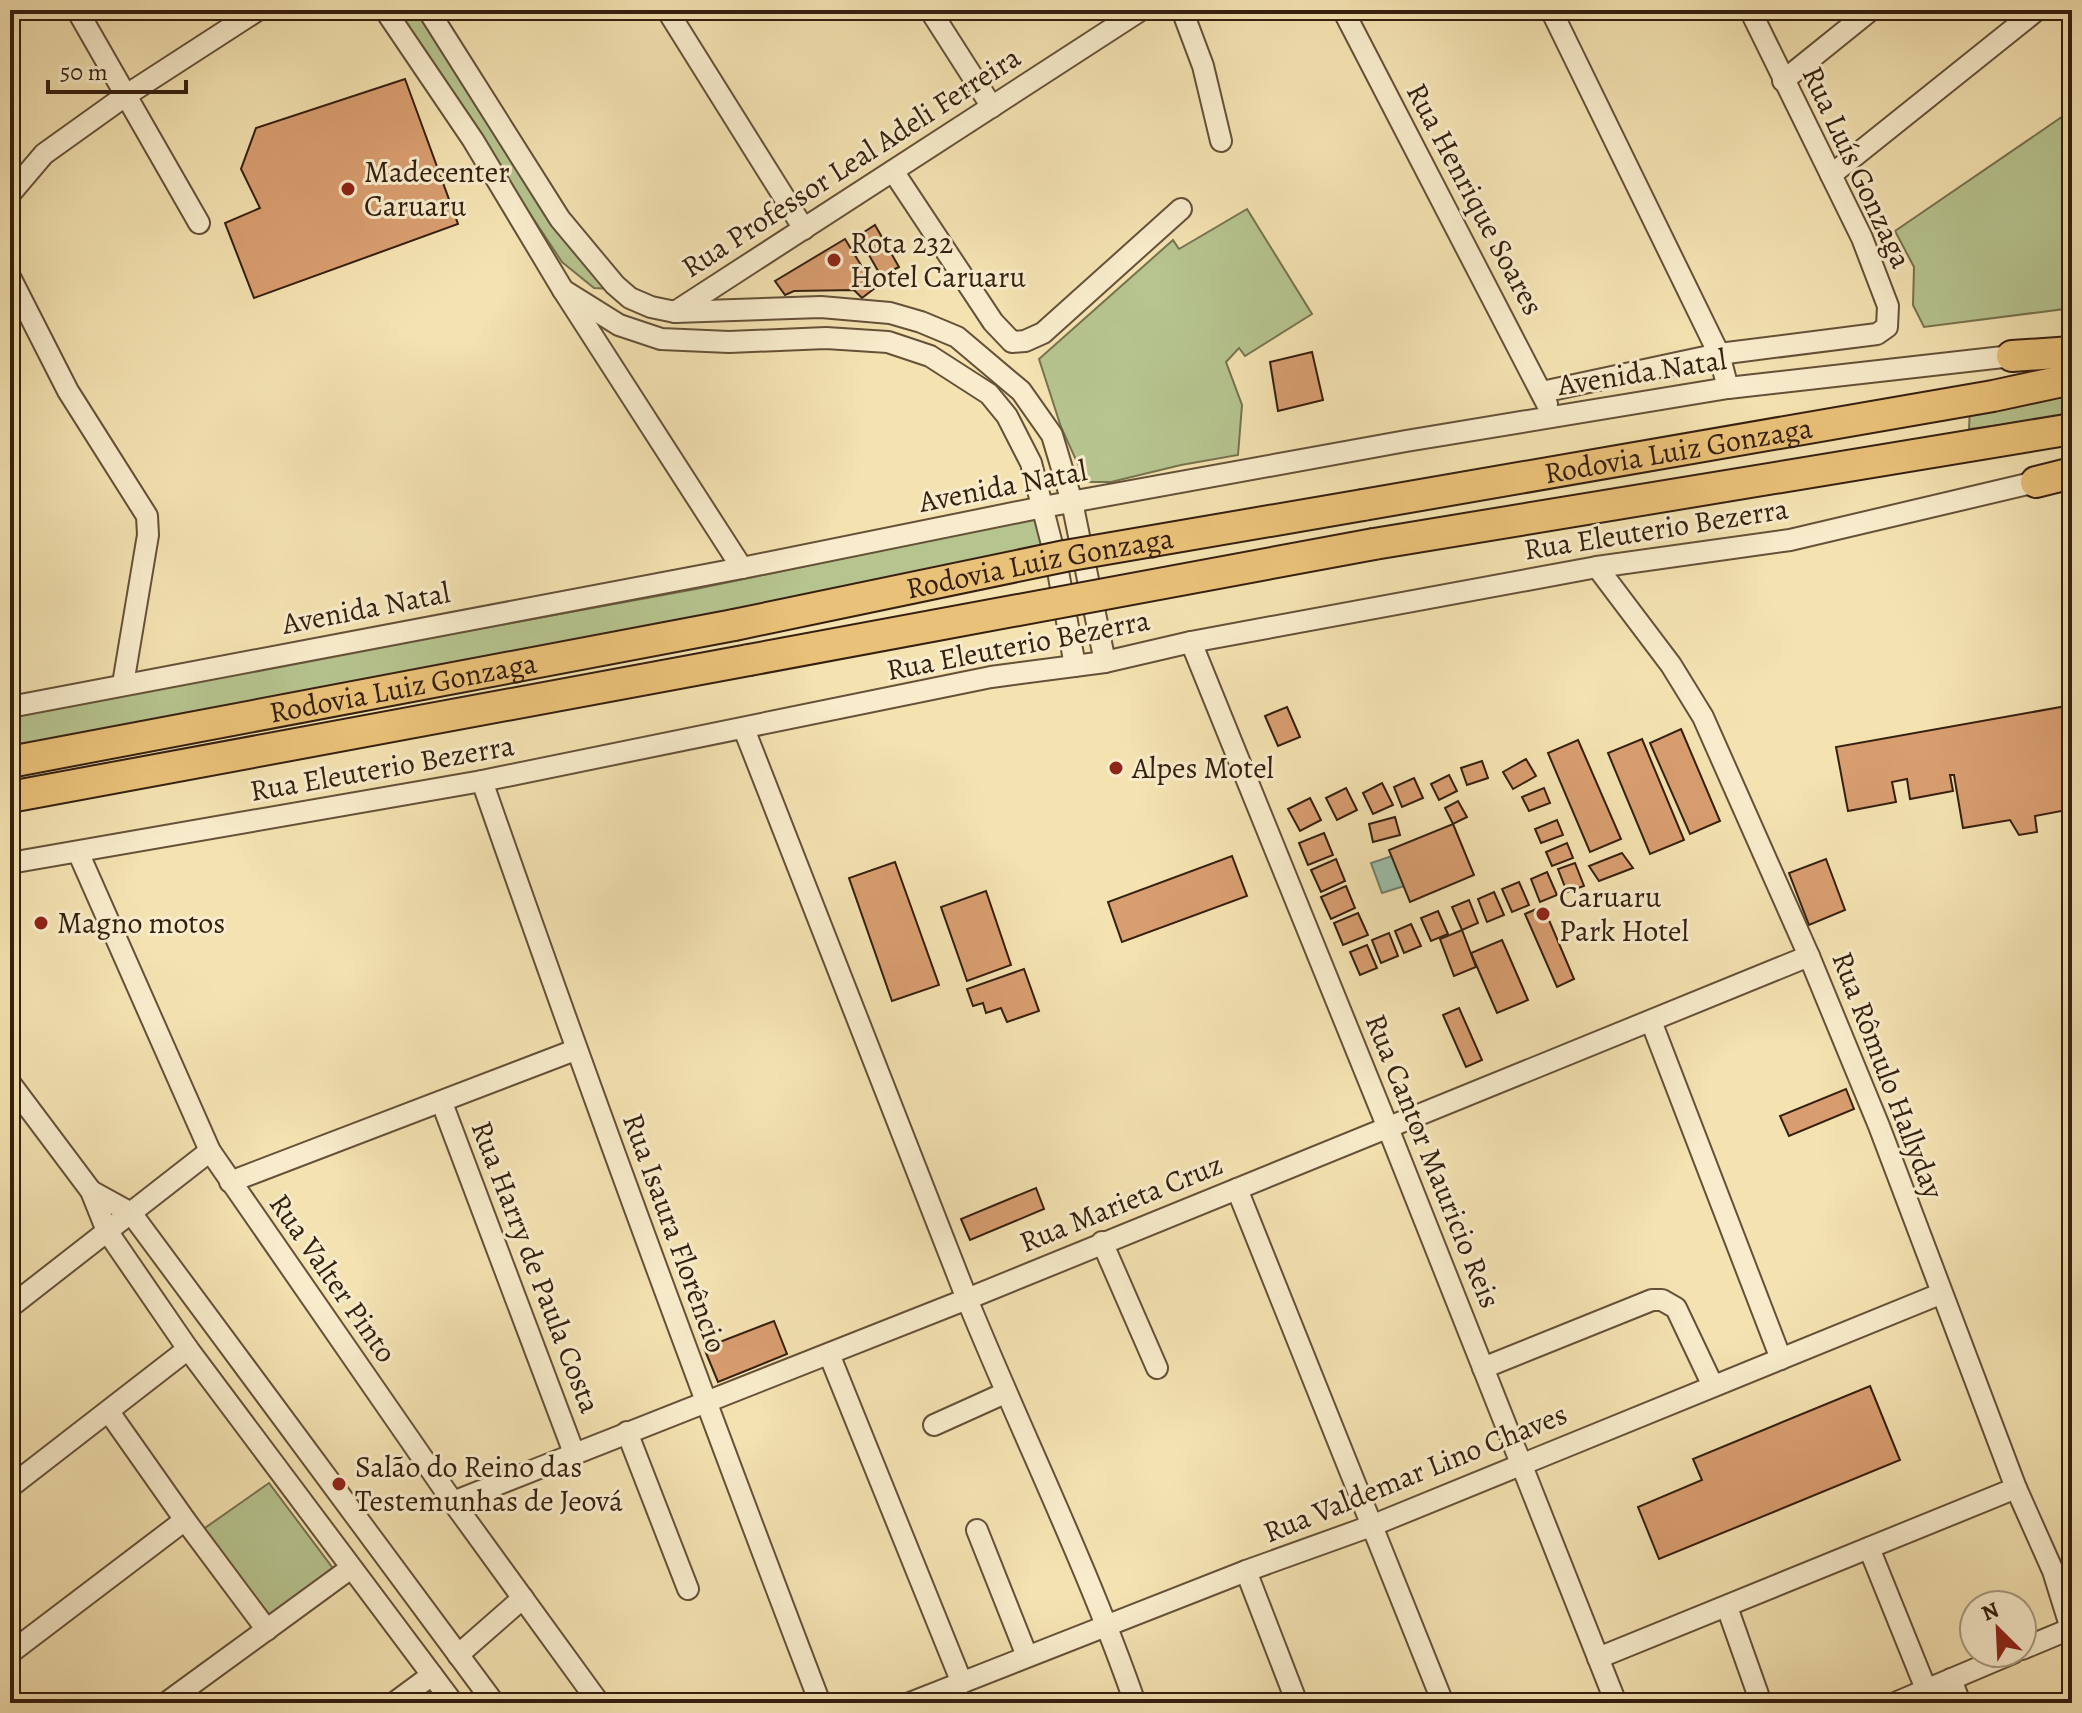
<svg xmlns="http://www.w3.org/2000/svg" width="2082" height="1713" font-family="Alegreya,serif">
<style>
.green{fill:#b6c48f;stroke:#76724f;stroke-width:2}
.water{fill:#9cbea9;stroke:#737e6b;stroke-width:2}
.building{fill:#d99e70;stroke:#351f0f;stroke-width:2}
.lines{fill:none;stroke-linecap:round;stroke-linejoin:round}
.minor-casing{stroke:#655038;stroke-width:24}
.highway-casing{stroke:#351f0f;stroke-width:34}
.minor{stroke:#f8eccc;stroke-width:20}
.highway{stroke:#eac178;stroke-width:30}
.highway-bridge-casing{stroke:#351f0f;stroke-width:34;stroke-linecap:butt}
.highway-bridge{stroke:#eac178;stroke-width:30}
.poi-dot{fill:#8f2418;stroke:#f8eccc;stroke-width:3}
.labels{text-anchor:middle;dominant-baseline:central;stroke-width:6;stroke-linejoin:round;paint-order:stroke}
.street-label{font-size:30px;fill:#351f0f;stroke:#f8eccc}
.poi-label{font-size:30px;fill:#351f0f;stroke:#f8eccc;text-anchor:start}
</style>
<rect width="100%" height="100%" fill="#f4e2b1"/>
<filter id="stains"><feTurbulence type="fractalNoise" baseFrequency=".0025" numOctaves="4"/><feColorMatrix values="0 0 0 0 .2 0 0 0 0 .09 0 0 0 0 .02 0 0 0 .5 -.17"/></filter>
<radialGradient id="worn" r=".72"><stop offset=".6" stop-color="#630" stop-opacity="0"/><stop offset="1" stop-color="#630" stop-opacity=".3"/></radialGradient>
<g class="green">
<path d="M395,10H422L613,289L594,288L562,262Z"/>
<path d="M2072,110V308L1924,327L1913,305L1914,267L1895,231Z"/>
<path d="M1247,209L1312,314L1245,356L1239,348L1226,362L1242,405L1238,455L1181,465L1111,482H1086L1061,427L1039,359L1173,240L1179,249Z"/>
<path d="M2072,385V416L1969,429L1970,404Z"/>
<path d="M1035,518L1048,565L10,751V715L696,589Z"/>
<path d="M269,1483L335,1571L269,1620L202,1530Z"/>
</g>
<path class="water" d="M1392,856L1404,886L1382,893L1371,863Z"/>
<g class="building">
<path d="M405,79L458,224L254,298L225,223L260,208L241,169L256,128Z"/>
<path d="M875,225L899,267L881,276L858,236Z"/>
<path d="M845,239L875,288L862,298L854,290L794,291L785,295L775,281Z"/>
<path d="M1312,352L1323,400L1278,411L1270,362Z"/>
<path d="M2072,705V809L2035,816L2037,832L2019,835L2010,820L1963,828L1954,775H1950L1953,791L1910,799L1907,779L1892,782L1896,802L1848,811L1836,747Z"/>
<path d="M1287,707L1300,737L1278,746L1265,716Z"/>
<path d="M1681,729L1720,821L1690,834L1650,743Z"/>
<path d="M1642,739L1684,840L1650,854L1608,753Z"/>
<path d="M1578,740L1621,839L1590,852L1548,753Z"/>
<path d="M1526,759L1536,776L1513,789L1503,772Z"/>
<path d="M1482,761L1488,778L1467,785L1461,768Z"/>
<path d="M1449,775L1457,791L1439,800L1431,784Z"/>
<path d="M1414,778L1423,798L1402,807L1394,787Z"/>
<path d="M1382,783L1393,805L1373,814L1363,793Z"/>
<path d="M1346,788L1357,810L1337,820L1326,798Z"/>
<path d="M1544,788L1550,803L1529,811L1522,797Z"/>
<path d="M1310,798L1321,820L1300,831L1288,809Z"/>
<path d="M1458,801L1467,817L1453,824L1445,808Z"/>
<path d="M1395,817L1400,835L1373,842L1369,824Z"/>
<path d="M1557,820L1563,835L1541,843L1535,829Z"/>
<path d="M1453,824L1474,875L1410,902L1389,850Z"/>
<path d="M1324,833L1333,855L1308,865L1299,843Z"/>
<path d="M1567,843L1573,858L1552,866L1546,852Z"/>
<path d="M1622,853L1633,868L1599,881L1589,866Z"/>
<path d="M1232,856L1247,896L1122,942L1108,902Z"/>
<path d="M1336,859L1345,881L1321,892L1311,870Z"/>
<path d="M1826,859L1845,910L1809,925L1789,873Z"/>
<path d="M895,862L939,985L892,1001L849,878Z"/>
<path d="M1575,863L1584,886L1567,892L1558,869Z"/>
<path d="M1547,872L1557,895L1540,902L1531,879Z"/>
<path d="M1519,882L1529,905L1512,912L1502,889Z"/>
<path d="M1346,886L1355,908L1331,919L1321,897Z"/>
<path d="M986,891L1011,965L967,981L941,907Z"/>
<path d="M1494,892L1504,915L1487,922L1478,899Z"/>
<path d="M1469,900L1478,923L1462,930L1452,907Z"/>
<path d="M1543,906L1574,979L1557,987L1525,914Z"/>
<path d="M1438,911L1448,934L1431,941L1421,918Z"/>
<path d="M1358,913L1368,935L1343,945L1334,923Z"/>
<path d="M1411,924L1421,946L1404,953L1395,931Z"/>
<path d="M1462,930L1476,967L1454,976L1440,939Z"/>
<path d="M1389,933L1398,956L1381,963L1372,940Z"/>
<path d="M1502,940L1528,1000L1497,1013L1471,953Z"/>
<path d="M1367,945L1377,968L1360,975L1350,952Z"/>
<path d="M1024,969L1039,1011L1007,1022L1001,1008L986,1013L983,1003L973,1006L967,989Z"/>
<path d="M1459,1008L1482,1060L1466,1067L1443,1015Z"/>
<path d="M1846,1089L1854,1109L1789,1136L1780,1116Z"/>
<path d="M1036,1188L1044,1209L970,1240L961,1219Z"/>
<path d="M774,1321L787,1354L718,1382L704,1348Z"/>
<path d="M1870,1386L1900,1460L1659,1559L1638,1507L1702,1480L1693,1459Z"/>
</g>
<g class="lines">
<defs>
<g id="minor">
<path d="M77,10L199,223"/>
<path d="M385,10L473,140L563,290L742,568"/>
<path d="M428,10L560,219L615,285L630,298L651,307L675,312L821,307L890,313L921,322L957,337L1021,391L1052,435L1072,502L1105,662"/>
<path d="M667,10L804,229"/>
<path d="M930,10L992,107"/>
<path d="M1182,10L1203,66L1221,141"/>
<path d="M1343,10L1547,404"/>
<path d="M1551,10L1719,354L1728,388"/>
<path d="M1783,81L1871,10"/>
<path d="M893,171L993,322L1012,342L1025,341L1043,333L1181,209"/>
<path d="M1831,175L2037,10"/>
<path d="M10,194L44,154L125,96L258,10"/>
<path d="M10,277L68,391L147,516L148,535L123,684"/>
<path d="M563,290L619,325L661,339L729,342L826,338L888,342L930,356L989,394L1007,416L1031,463L1056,560L1075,666"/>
<path d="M675,312L1141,10"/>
<path d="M1542,392L1719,354L1877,334L1887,327L1888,306L1862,238L1750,10"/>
<path d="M1597,567L1671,665L1703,717L1809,956L1879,1126L2016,1488L2053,1571L2072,1632"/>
<path d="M1191,642L1388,1128L1616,1703"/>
<path d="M10,707L742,568L1043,507L1406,441L1728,388L2012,356"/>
<path d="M744,729L967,1299C1022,1434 1087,1565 1135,1703"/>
<path d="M482,781C590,1091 703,1397 820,1703"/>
<path d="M78,852L210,1151L453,1502L599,1703"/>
<path d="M10,863L482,781L991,677L1105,662L1191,642L1597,567L1790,540L2036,482"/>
<path d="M1651,1021L1781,1359"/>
<path d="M10,1083L91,1191L107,1231L188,1349L453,1703"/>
<path d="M442,1103L574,1453"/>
<path d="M230,1182L575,1050"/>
<path d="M1237,1189L1443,1703"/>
<path d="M91,1191L131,1213L494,1703"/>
<path d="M1102,1242L1157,1368"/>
<path d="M10,1307L210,1151"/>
<path d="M829,1354L962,1683"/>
<path d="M1483,1368L1652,1300H1662L1676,1308L1713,1386"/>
<path d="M109,1412L185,1520L267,1630"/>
<path d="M934,1425L1005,1393"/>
<path d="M627,1432L688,1589"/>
<path d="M10,1487L188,1349"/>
<path d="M453,1502L967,1299L1809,956"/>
<path d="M977,1530L1027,1656"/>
<path d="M1869,1548L1926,1689"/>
<path d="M1246,1571L1297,1703"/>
<path d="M1727,1607L1761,1703"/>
<path d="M2022,1649L2070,1629"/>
<path d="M10,1653L185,1520"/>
<path d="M458,1655L523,1598"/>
<path d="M1598,1658L2016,1488"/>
<path d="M1951,1679L1960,1703"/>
<path d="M10,1702L11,1703"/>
<path d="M166,1703L351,1568"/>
<path d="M394,1703L432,1675"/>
<path d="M910,1703L1246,1571L1371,1526L1940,1294"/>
<path d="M1895,1703L2013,1653"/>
</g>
<g id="highway">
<path d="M2012,356L2072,352"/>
<path d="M2036,482L2072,473"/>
<path id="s1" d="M1363,505L1993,396L2072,379"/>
<path d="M1374,544L2072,429"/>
<path id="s2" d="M10,762L734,625"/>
<path d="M10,797L749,660"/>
</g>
</defs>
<use href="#minor" class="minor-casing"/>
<use href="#highway" class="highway-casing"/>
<use href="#minor" class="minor"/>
<use href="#highway" class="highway"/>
<defs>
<g id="highway-bridge">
<path id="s3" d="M734,625L1065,556L1363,505"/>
<path d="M749,660L1374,544"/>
</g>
</defs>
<use href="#highway-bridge" class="highway-bridge-casing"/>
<use href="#highway-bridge" class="highway-bridge"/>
</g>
<g class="poi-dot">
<circle cx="348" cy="189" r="8"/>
<circle cx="834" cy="260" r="8"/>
<circle cx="1116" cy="768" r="8"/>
<circle cx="1543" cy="914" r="8"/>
<circle cx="41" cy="923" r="8"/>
<circle cx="339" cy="1484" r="8"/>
</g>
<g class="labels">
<g class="street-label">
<text transform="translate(851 162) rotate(-33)">Rua Professor Leal Adeli Ferreira</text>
<text transform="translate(1857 167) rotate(65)">Rua Luís Gonzaga</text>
<text transform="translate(1475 199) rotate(62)">Rua Henrique Soares</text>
<text transform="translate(1642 372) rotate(-9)">Avenida Natal</text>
<text stroke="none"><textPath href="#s1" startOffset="320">Rodovia Luiz Gonzaga</textPath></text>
<text transform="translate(1003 486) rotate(-11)">Avenida Natal</text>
<text transform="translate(1656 529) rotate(-9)">Rua Eleuterio Bezerra</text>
<text stroke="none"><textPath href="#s3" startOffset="312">Rodovia Luiz Gonzaga</textPath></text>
<text transform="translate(366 608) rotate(-11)">Avenida Natal</text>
<text transform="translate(1018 645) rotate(-11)">Rua Eleuterio Bezerra</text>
<text stroke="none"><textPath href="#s2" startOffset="400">Rodovia Luiz Gonzaga</textPath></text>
<text transform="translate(382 768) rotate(-10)">Rua Eleuterio Bezerra</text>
<text transform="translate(1888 1075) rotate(69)">Rua Rômulo Hallyday</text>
<text transform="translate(1433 1161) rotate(68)">Rua Cantor Mauricio Reis</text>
<text transform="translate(1121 1203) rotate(-22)">Rua Marieta Cruz</text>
<text transform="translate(675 1233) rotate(70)">Rua Isaura Florêncio</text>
<text transform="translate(536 1267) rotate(69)">Rua Harry de Paula Costa</text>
<text transform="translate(333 1278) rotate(55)">Rua Valter Pinto</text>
<text transform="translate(1415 1473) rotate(-22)">Rua Valdemar Lino Chaves</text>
</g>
<g class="poi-label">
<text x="364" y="172">Madecenter<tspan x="364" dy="34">Caruaru</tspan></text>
<text x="850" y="243">Rota 232<tspan x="850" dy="34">Hotel Caruaru</tspan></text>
<text x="1132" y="768">Alpes Motel</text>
<text x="1559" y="897">Caruaru<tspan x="1559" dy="34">Park Hotel</tspan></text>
<text x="57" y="923">Magno motos</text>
<text x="355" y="1467">Salão do Reino das<tspan x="355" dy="34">Testemunhas de Jeová</tspan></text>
</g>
</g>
<rect width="2082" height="1713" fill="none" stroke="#f4e2b1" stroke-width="40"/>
<rect x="12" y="12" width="2058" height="1689" fill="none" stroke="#351f0f" stroke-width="4"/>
<rect x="20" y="20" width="2042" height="1673" fill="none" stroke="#351f0f" stroke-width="2"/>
<g transform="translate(1998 1629) rotate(336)"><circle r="38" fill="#f8eccc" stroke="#aa9a80" stroke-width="2"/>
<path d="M0-6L14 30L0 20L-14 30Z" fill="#8f2418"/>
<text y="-12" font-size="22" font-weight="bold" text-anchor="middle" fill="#351f0f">N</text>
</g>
<path d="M48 80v12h138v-12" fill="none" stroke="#351f0f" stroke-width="4"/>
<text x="60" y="80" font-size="24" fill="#351f0f" stroke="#f8eccc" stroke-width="6" paint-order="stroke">50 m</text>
<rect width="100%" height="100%" filter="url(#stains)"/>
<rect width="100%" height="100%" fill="url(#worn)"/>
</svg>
